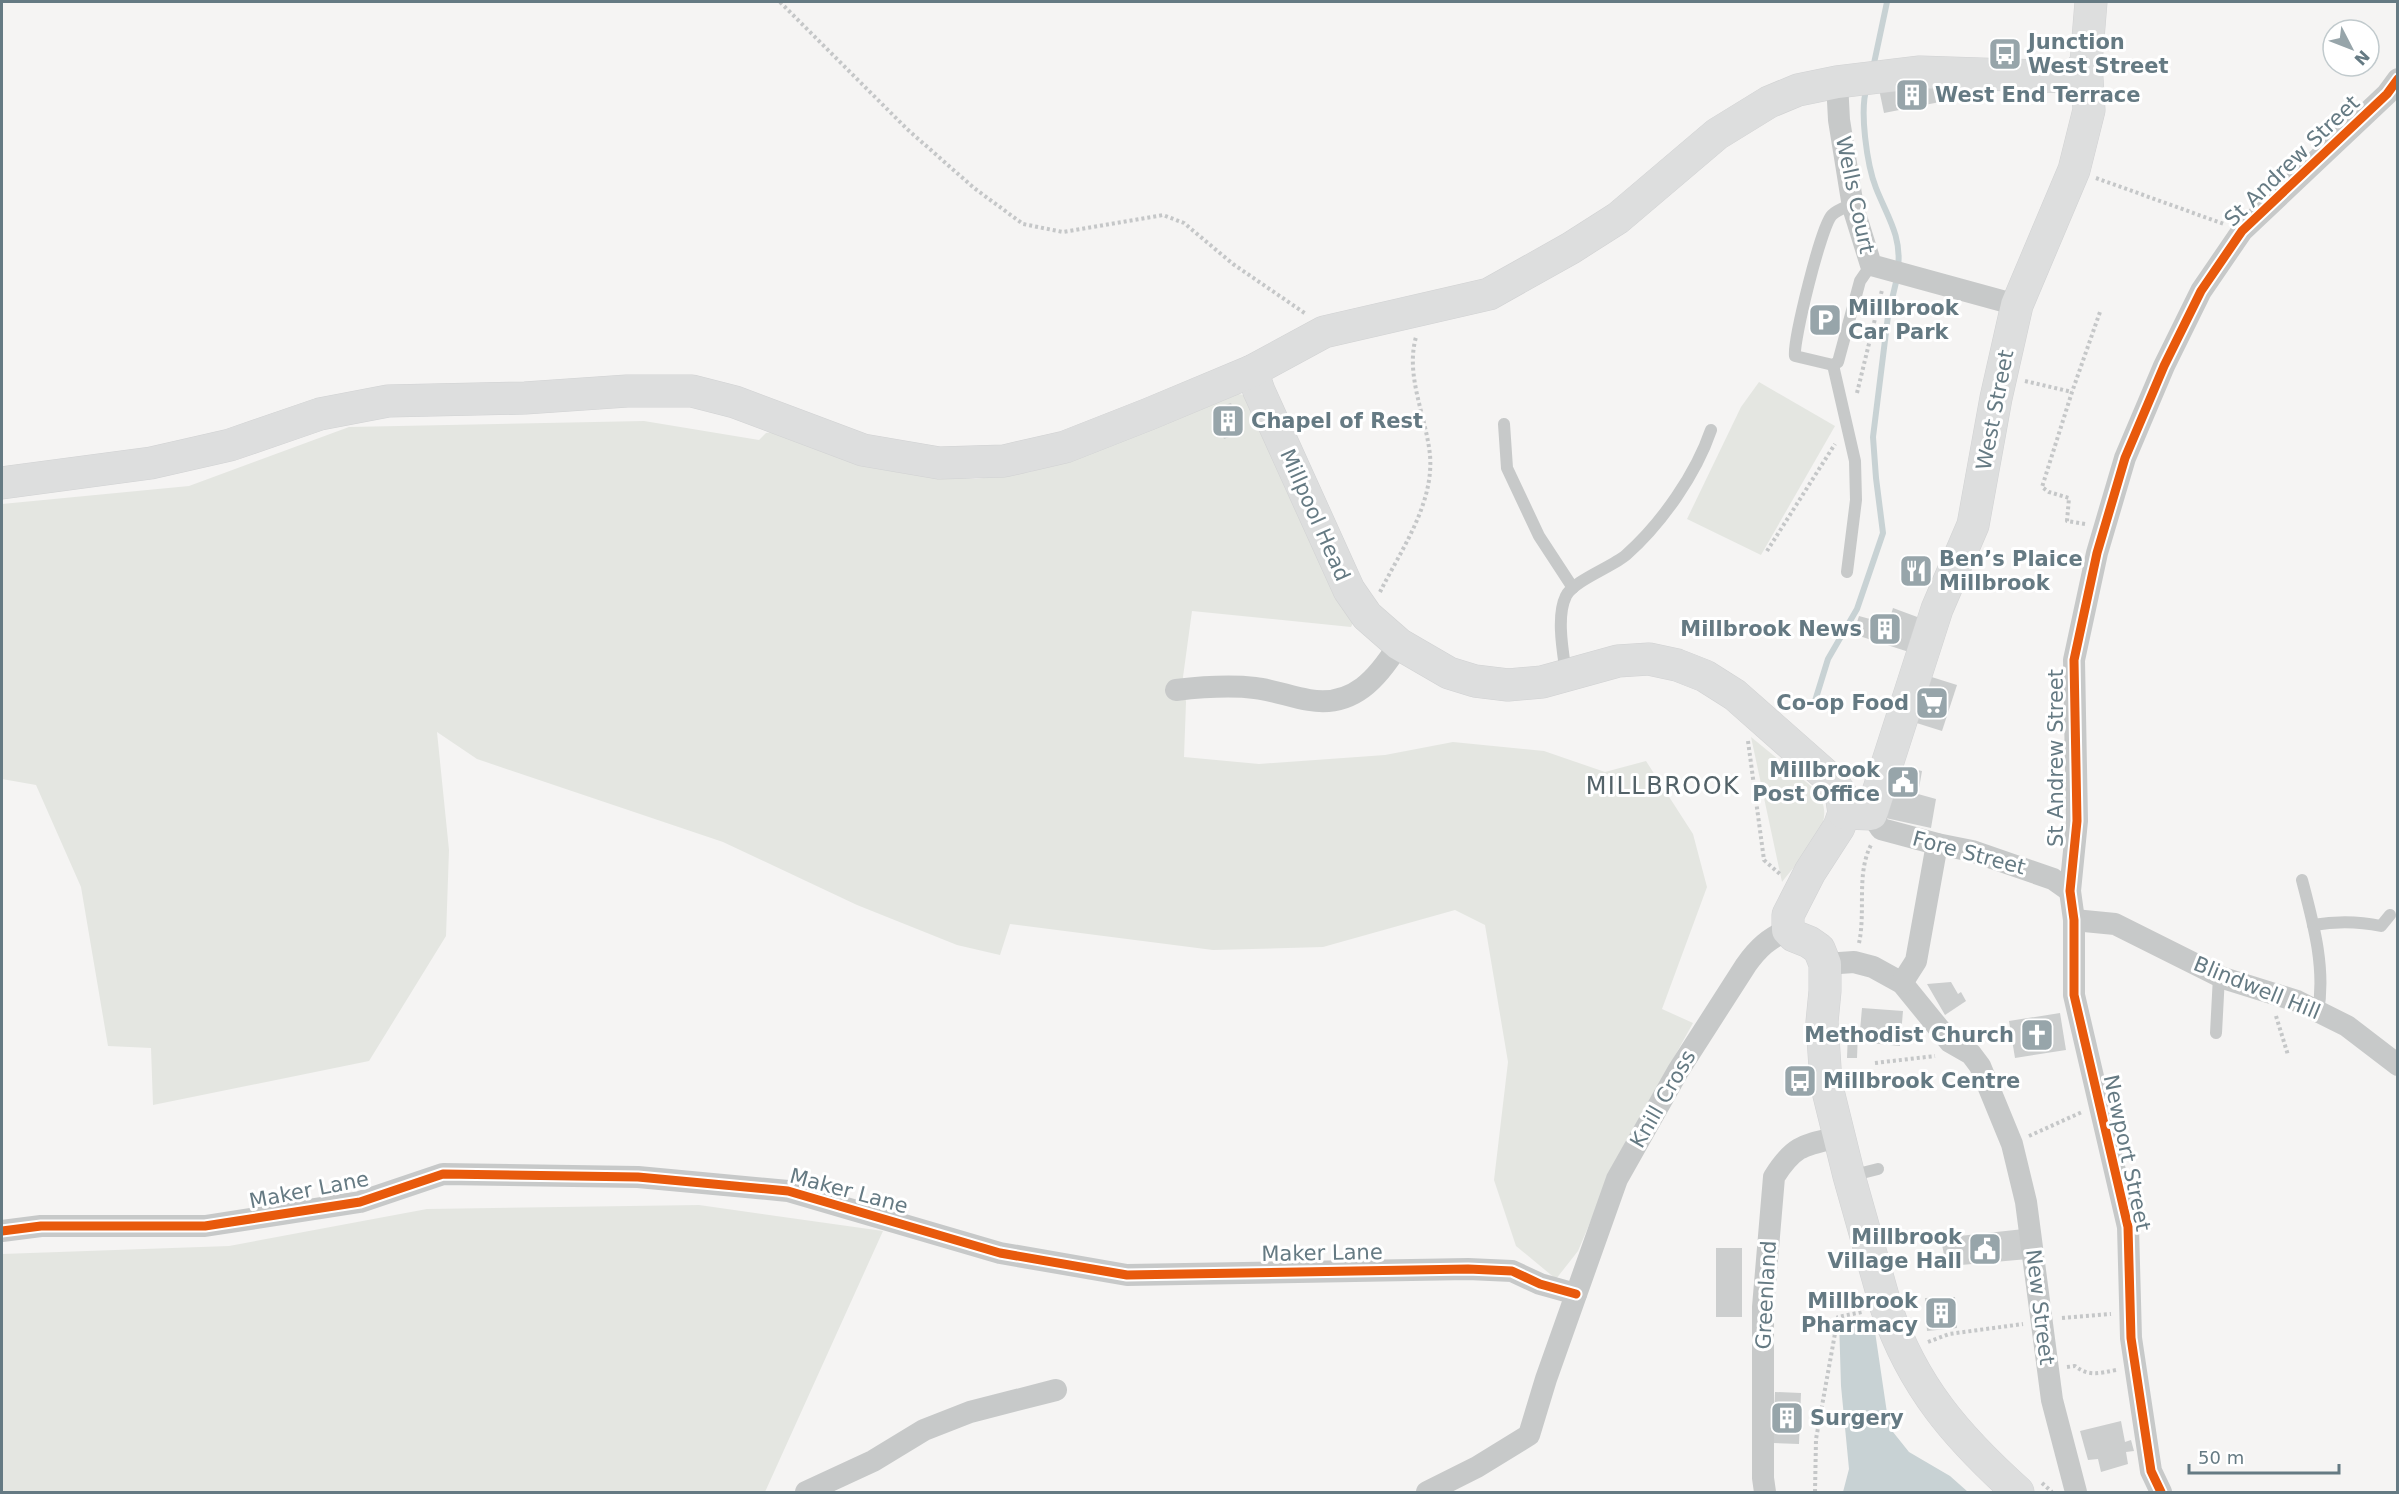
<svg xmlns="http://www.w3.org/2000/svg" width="2399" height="1494" font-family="'DejaVu Sans',sans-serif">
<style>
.green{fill:#e4e6e1}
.water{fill:#c8d2d4}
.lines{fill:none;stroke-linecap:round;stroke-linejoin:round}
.stream{stroke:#c8d2d4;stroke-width:6}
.building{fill:#cccece}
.secondary-casing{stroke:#d1d2d3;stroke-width:33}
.path{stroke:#c5c7c8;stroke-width:4;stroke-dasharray:3 3;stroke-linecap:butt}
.lane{stroke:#c7c9c9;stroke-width:12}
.street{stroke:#c7c9c9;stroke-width:22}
.secondary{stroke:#dddede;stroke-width:32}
.cycleway-casing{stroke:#fff;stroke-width:13}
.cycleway{stroke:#e8590c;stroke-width:9}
.labels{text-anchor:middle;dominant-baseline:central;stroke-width:6;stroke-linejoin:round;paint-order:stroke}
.poi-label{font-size:21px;font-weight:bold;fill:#657a83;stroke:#fff;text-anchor:start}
.street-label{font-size:21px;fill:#657a83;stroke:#fff}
.quarter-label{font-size:24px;letter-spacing:1.5px;fill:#536268;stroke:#fff}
</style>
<rect width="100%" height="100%" fill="#f5f4f3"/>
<g class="green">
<path d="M1759,382L1835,426L1761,555L1687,519L1741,407Z"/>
<path d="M1233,393L1244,395L1354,621L1351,627L1192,611L1183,677L1186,702L1184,757L1259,764L1385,755L1453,742L1544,751L1605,772L1646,761L1693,834L1707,887L1662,1009L1693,1023L1613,1168L1578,1251L1556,1279L1516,1246L1494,1180L1508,1062L1485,925L1455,910L1323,947L1213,950L1010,924L1000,955L957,945L857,905L723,842L477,759L437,732L449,850L446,936L369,1061L153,1105L151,1048L108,1046L81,887L36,785L2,779V504L189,486L349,427L644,421L759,440L766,433L772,432L917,475L976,479L1030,472L1089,452Z"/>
<path d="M1751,737L1811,786C1846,819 1803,854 1782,882Z"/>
<path d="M699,1205L883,1231L765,1492H2V1254L229,1246L427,1209Z"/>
</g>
<path class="water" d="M1856,1318H1873L1887,1413L1893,1432L1909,1452L1950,1476L1968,1492H1843L1849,1469L1841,1386L1839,1320Z"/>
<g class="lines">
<g class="stream">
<path d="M1873,68L1887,2"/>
<path d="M1867,87C1859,110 1867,165 1876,188C1887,216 1902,236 1898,268"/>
<path d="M1815,701L1828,659L1857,609L1883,533L1876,478L1873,437L1888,316L1897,278"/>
</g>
</g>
<g class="building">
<path d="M1940,77L1945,101L1884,113L1879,89Z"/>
<path d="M1231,403L1243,432L1224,439L1213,409Z"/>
<path d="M1893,608L1920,618L1909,652L1853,634L1859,616L1888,624Z"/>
<path d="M1922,674L1957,685L1942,731L1907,720Z"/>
<path d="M1891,764L1922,771L1918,794L1936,799L1931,828L1881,817Z"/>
<path d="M1951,982L1958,994L1961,992L1966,1001L1945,1015L1927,984Z"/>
<path d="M1862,1008L1903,1011L1900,1046L1859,1042Z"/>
<path d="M2060,1013L2066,1050L2015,1058L2009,1021Z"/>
<path d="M1848,1032H1858L1857,1058H1847Z"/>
<path d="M2024,1229L2028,1259L1950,1266L1945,1261L1942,1244L1950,1237Z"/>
<rect x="1716" y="1248" width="26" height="69"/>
<path d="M1955,1297L1957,1328L1927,1331L1925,1298Z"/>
<path d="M1775,1392L1801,1393L1799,1444L1773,1443Z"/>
<path d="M2121,1421L2125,1442L2131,1440L2134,1451L2126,1452L2128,1464L2101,1472L2098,1459L2088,1460L2080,1431Z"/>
</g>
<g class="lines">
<defs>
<g id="secondary">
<path d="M1252,371L1259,391L1349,590L1367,616L1399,644L1449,673L1475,681L1508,685L1542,682L1618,661L1649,659L1677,665L1705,676L1735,695L1829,778L1841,794L1844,813L1839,827L1810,872L1788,915V930L1794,936L1809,942L1819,949L1825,964V991L1822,1022L1826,1083L1849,1176L1886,1307C1913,1387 1957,1437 2018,1492"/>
<path d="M2,483L151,463L230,445L320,414L388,401L525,398L627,391H692L735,402L863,450L939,463L1004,461L1065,447L1149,414L1252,371L1324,332L1489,294L1571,248L1618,218L1717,134L1769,102L1798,90L1837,82L1920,72L2068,77L2079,72L2086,63"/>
<path d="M1844,813L1871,814L1937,609L1973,525L1996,398L2017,305L2074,170L2089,110L2086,63L2091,2"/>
</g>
</defs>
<use href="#secondary" class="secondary-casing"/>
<g class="path">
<path d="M780,2L907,129L974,188L1023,224L1063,232L1163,215L1184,223L1233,264L1306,314"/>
<path d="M2096,178L2224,224"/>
<path d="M2025,381L2072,392"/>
<path d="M1857,393L1882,290"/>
<path d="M2085,524L2067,521L2069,498L2049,492L2042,487L2072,392L2100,312"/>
<path d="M1767,551L1835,444"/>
<path d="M1380,592C1401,550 1434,504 1430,455C1426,416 1405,376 1416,337"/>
<path d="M1748,741L1764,860L1781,875"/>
<path d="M1859,943C1866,911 1856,874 1871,845"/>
<path d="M2276,1016L2288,1055"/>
<path d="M1875,1063L1935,1056"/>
<path d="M2029,1136L2082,1112"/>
<path d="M2062,1318L2111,1314"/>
<path d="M1928,1342L1949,1334L2023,1324"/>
<path d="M2067,1367L2075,1366C2089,1377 2100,1373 2116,1370"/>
<path d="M2042,1483L2052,1492"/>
<path d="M1815,1492L1816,1439L1838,1317L1862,1312"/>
</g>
<g class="lane">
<path d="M1853,204C1846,207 1837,210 1832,215C1821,226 1793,341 1795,356L1833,365L1838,362L1860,281L1871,265"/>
<path d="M1833,365L1855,461L1856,500L1847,572"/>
<path d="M1504,424L1507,468L1539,536L1573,588"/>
<path d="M1566,674C1563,652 1556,616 1566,596C1573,581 1612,567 1626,555C1662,523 1696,474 1711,430"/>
<path d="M2302,880C2313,922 2326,968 2318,1012"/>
<path d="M2313,925C2337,921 2357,921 2381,926L2390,915"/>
<path d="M2216,1033L2219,976"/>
<path d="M1850,1176L1878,1169"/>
</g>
<g class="street">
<path d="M1837,82L1839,120L1853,207L1871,265L2017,305"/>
<path d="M1176,690C1202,687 1229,685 1255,688C1273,690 1291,697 1309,700C1353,708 1378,678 1399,644"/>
<path d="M1871,814L1881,829L1937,844L1972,851L2053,879L2070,891"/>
<path d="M2074,920L2115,924L2223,978L2297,1001L2347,1026L2398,1065"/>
<path d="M1825,964L1854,962L1873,967L1902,983L1950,1042L1971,1054L1980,1066L2012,1144L2026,1202L2052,1400L2076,1492"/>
<path d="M1902,983L1916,961L1937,844"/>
<path d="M2,1231L41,1226H205L360,1202L443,1174L638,1177L788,1191L1000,1253L1127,1275L1468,1269L1512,1271L1540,1284L1576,1294"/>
<path d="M806,1492L873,1461L924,1430L970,1412L1056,1390"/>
<path d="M1427,1492L1477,1467L1529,1435L1546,1379L1617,1179L1678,1071L1746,965C1758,948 1769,938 1788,930"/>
<path d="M1765,1492L1763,1478V1307L1774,1177C1794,1145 1804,1145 1839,1137"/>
<path d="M2161,1492L2151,1471L2131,1338L2128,1227L2074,995V920L2070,891L2077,821L2074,660L2097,553L2125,458L2164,366L2201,291L2242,231L2387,94L2398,79"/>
</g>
<use href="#secondary" class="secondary"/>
<defs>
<g id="cycleway">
<path d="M2,1231L41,1226H205L360,1202L443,1174L638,1177L788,1191L1000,1253L1127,1275L1468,1269L1512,1271L1540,1284L1576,1294"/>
<path d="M2161,1492L2151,1471L2131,1338L2128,1227L2074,995V920L2070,891L2077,821L2074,660L2097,553L2125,458L2164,366L2201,291L2242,231L2387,94L2398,79"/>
</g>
</defs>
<use href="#cycleway" class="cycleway-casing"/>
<use href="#cycleway" class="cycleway"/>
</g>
<defs>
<symbol id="bus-square" viewBox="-11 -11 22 22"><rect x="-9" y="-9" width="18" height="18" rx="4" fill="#97a5aa" stroke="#fff"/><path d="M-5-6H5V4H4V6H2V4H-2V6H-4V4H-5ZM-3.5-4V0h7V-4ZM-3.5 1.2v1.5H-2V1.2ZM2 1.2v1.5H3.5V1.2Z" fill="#fff"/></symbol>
<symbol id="building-square" viewBox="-11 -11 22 22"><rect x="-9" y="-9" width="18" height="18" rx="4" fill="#97a5aa" stroke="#fff"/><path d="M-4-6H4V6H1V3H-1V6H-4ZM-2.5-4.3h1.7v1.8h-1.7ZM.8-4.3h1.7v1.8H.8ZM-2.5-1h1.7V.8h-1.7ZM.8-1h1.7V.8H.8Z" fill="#fff"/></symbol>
<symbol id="parking-square" viewBox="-11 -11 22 22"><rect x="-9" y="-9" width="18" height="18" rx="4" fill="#97a5aa" stroke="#fff"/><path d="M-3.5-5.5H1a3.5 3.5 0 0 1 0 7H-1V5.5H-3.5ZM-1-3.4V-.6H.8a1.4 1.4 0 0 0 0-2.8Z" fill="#fff"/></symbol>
<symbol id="restaurant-square" viewBox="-11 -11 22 22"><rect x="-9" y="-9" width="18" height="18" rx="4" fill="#97a5aa" stroke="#fff"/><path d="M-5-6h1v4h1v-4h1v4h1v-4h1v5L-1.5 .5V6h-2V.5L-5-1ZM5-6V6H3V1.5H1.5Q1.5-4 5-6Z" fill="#fff"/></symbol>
<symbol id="supermarket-square" viewBox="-11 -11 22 22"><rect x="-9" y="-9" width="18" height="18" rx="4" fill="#97a5aa" stroke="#fff"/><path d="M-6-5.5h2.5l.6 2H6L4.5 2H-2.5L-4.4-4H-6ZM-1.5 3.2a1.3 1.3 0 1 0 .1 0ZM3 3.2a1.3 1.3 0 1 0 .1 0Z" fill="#fff"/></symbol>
<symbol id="civic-square" viewBox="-11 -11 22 22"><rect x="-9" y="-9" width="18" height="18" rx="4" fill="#97a5aa" stroke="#fff"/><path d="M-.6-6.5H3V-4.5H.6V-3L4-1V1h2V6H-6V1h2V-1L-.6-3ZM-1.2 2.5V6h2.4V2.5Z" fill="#fff"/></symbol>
<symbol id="church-square" viewBox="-11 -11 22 22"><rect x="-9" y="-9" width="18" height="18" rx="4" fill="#97a5aa" stroke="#fff"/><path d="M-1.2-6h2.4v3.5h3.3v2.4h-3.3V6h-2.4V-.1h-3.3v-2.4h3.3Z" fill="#fff"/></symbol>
</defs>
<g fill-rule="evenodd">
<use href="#bus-square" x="1986" y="35" width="38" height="38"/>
<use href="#building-square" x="1893" y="76" width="38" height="38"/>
<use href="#parking-square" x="1806" y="301" width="38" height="38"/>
<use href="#building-square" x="1209" y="402" width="38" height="38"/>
<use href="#restaurant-square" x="1897" y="552" width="38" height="38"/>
<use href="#building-square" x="1866" y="610" width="38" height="38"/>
<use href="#supermarket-square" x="1913" y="684" width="38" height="38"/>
<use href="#civic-square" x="1884" y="763" width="38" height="38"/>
<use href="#church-square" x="2018" y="1016" width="38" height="38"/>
<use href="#bus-square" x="1781" y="1062" width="38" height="38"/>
<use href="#civic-square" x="1966" y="1230" width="38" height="38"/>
<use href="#building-square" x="1922" y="1294" width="38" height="38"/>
<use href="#building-square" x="1768" y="1399" width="38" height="38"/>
</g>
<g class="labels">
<g class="poi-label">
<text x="2028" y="42">Junction<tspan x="2028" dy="24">West Street</tspan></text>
<text x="1935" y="95">West End Terrace</text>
<text x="1848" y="308">Millbrook<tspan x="1848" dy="24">Car Park</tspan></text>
<text x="1251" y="421">Chapel of Rest</text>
<text x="1939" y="559">Ben’s Plaice<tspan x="1939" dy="24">Millbrook</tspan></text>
<text x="1862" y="629" text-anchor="end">Millbrook News</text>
<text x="1909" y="703" text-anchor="end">Co-op Food</text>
<text x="1880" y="770" text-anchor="end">Millbrook<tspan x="1880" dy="24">Post Office</tspan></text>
<text x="2014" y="1035" text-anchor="end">Methodist Church</text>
<text x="1823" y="1081">Millbrook Centre</text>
<text x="1962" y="1237" text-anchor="end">Millbrook<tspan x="1962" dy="24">Village Hall</tspan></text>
<text x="1918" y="1301" text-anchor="end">Millbrook<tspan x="1918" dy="24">Pharmacy</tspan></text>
<text x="1810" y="1418">Surgery</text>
</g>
<g class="street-label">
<text transform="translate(2292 161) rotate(-44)">St Andrew Street</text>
<text transform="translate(1855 195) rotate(78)">Wells Court</text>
<text transform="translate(1995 410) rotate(-79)">West Street</text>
<text transform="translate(1315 515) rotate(66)">Millpool Head</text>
<text transform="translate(2056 758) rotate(-90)">St Andrew Street</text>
<text transform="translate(1969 853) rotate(15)">Fore Street</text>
<text transform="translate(2257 988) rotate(22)">Blindwell Hill</text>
<text transform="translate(1663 1099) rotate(-60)">Knill Cross</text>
<text transform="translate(2127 1153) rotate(78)">Newport Street</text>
<text transform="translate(309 1190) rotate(-11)">Maker Lane</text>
<text transform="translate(849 1191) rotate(15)">Maker Lane</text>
<text transform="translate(1322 1253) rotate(-1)">Maker Lane</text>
<text transform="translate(1766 1295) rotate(-87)">Greenland</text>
<text transform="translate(2040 1307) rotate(83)">New Street</text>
</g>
<g class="quarter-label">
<text x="1663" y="786">MILLBROOK</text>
</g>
</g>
<rect width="2399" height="1494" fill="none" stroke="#657a83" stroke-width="6"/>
<g transform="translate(2351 48) rotate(132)"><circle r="28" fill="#ffffff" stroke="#c1cacd" stroke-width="1.5"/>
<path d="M0-4.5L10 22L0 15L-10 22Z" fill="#97a5aa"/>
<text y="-9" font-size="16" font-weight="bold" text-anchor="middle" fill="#657a83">N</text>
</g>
<path d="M2189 1464v9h150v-9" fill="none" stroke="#657a83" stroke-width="3"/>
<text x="2198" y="1464" font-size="18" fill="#657a83" stroke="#ffffff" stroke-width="4.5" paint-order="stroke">50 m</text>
</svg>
